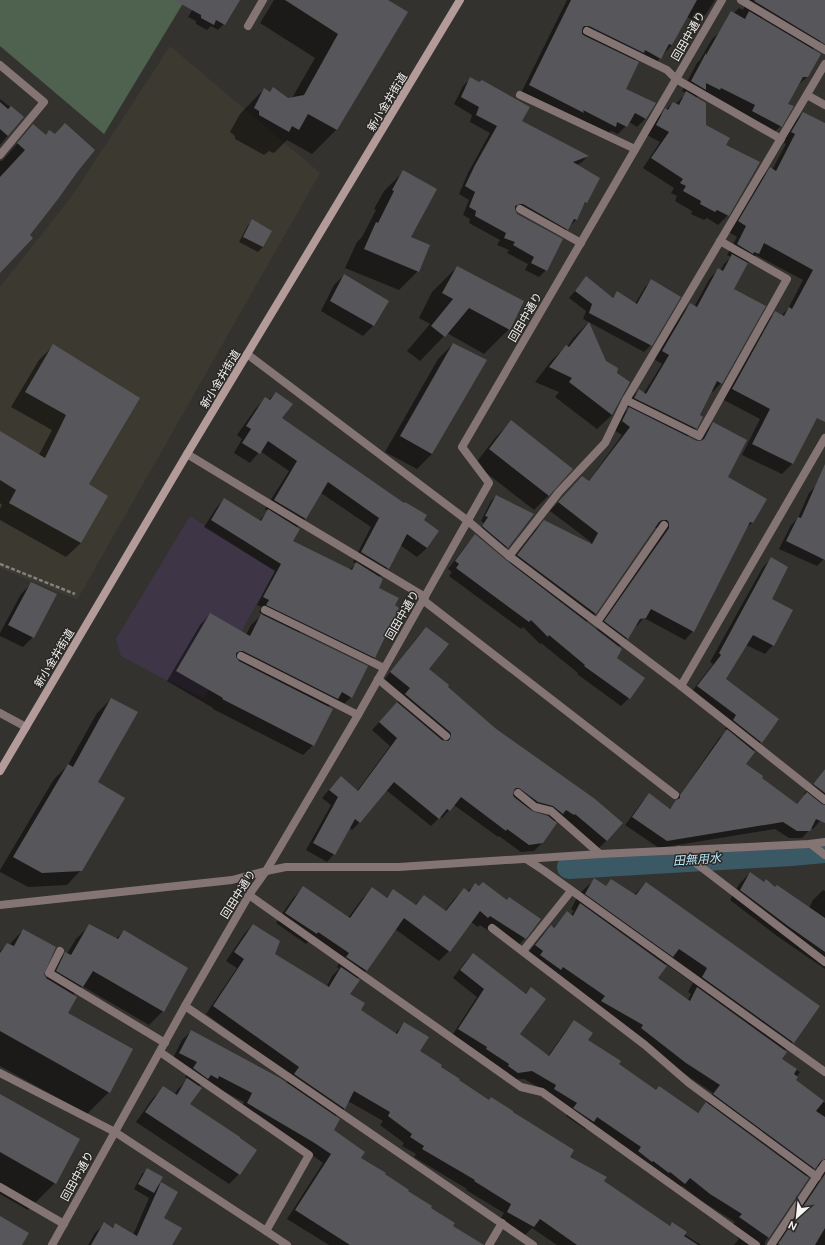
<svg xmlns="http://www.w3.org/2000/svg" width="825" height="1245" font-family="Ubuntu,'Noto Sans JP',sans-serif">
<style>
.commercial{fill:#3e3646}
.built{fill:#3b3930}
.green{fill:#4f624f}
.shadow{fill:#0007;fill-rule:evenodd}
.lines{fill:none;stroke-linecap:round;stroke-linejoin:round}
.canal{stroke:#3b5965;stroke-width:24}
.building{fill:#57575b}
.path{stroke:#82817e;stroke-width:2.5;stroke-dasharray:4 2;stroke-linecap:butt}
.lane{stroke:#847574;stroke-width:8}
.street{stroke:#847574;stroke-width:8}
.secondary{stroke:#b29b98;stroke-width:8}
.labels{text-anchor:middle;dominant-baseline:central;stroke-width:3;stroke-linejoin:round;paint-order:stroke}
.street-label{font-size:11px;fill:#f5f4f2;stroke:#292825}
.water-label{font-size:12px;font-style:italic;fill:#b9eafd;stroke:#292825}
</style>
<rect width="100%" height="100%" fill="#33322f"/>
<path class="commercial" d="M190,516L275,571L204,698L166,680L121,656L116,639Z"/>
<path class="built" d="M170,46L320,173L77,600L0,568V287L72,196Z"/>
<path class="green" d="M0,0H185L104,134L0,46Z"/>
<g class="shadow">
<path d="M198,0H238L224,24L218,30L211,26L207,30L196,24V21L188,17Z"/>
<path d="M274,0H386L406,12L336,130L312,154L287,140L274,153L269,151L264,155L235,139V136L230,132L240,114L264,89L269,93L273,89L288,99L292,98L315,58L260,23Z"/>
<path d="M567,0H715L706,14L698,22L687,17L672,45L652,67L637,58L634,61L625,89L645,119L637,127L629,122L626,126L618,134L611,131L607,135L521,93Z"/>
<path d="M747,0H825V35L821,41L812,50L807,77L797,86L787,104L781,126L771,135L701,94L696,98L705,126L725,145L728,215L718,225L707,218L704,220L691,214L692,211L675,201L677,196L671,193L674,188L643,168L660,142L647,135L656,119L673,103L676,104L686,93L682,91L697,63L700,60L712,39L722,30L729,18L739,8L743,10Z"/>
<path d="M470,79L521,121L587,157L581,163L576,165L586,202L582,206L576,220L560,236L514,210L546,270L539,277L525,270L528,264L507,253L509,250L497,245L500,240L469,223L470,219L463,215L469,200L459,194L468,173L490,133L470,122L472,115L454,104L463,86Z"/>
<path d="M0,99L23,117L0,145Z"/>
<path d="M803,113L825,125V404L817,418L813,422L792,464L782,474L742,455L760,419L722,399L765,322L776,312L782,315L788,309L803,280L756,255L747,264L733,290L721,383L713,392L711,391L699,415L696,428L687,437L699,442L705,432L713,423L727,477L765,499L752,523L745,529L693,631L685,640L644,618L637,626H635L627,638L619,647L615,658L629,698L621,706L577,674L578,673L541,643L540,644L523,627L521,629L449,576L452,572L448,569L468,543L475,536L509,564L536,529L545,521L590,544L591,542L550,511L574,485L588,482L622,435L614,430L620,417L629,408L626,406L631,398L639,390L644,393L662,364L654,359L682,313L690,304L694,307L710,278L718,270L720,271L724,264L731,257L727,255L737,237L729,232L760,179L770,169L772,170L786,144L782,142L793,123ZM654,528H658L661,532L660,538L596,630L586,622L595,614Z"/>
<path d="M33,126L45,136L49,131L0,272V161H2Z"/>
<path d="M403,172L410,237L418,271L399,290L345,268L357,242L362,237L376,210L374,209L384,191Z"/>
<path d="M253,220L263,247L258,252L239,242L248,225Z"/>
<path d="M457,267L509,329L484,354L447,333L420,361L407,351L430,324L419,318L432,292Z"/>
<path d="M344,275L373,326L363,336L321,311L334,285Z"/>
<path d="M586,278L612,298L617,292L635,304L645,287L652,280L651,345L644,352L583,319L586,311L569,298Z"/>
<path d="M588,323L612,415L597,429L555,397L559,392L535,382L551,361L566,346L567,347L574,337Z"/>
<path d="M453,344L432,454L417,469L385,452L438,359Z"/>
<path d="M53,346L87,485L81,543L66,557L0,520V509L2,505L0,503V432L39,455L52,430L11,407L39,360Z"/>
<path d="M276,393L281,419L423,520L427,548L417,557L400,545L388,568L379,577L377,588L375,657L367,664L300,632L299,634L351,697L341,707L333,703L328,707L313,745L303,755L213,709V708L167,681L200,625L210,614L246,635L251,625L263,614L259,612L262,607L257,605L275,571L204,527L217,507L224,499L259,521L268,511L265,509L289,471L260,451L250,463L234,453L242,439L237,435L256,408L266,398L268,400ZM321,493L371,527L353,562L356,564L349,570L292,542L296,528L305,519Z"/>
<path d="M511,422L549,495L534,510L475,464L496,437Z"/>
<path d="M825,473V556L824,559L817,566L779,549L791,525L798,518L809,493L816,486Z"/>
<path d="M496,496L507,547L503,552L478,531L484,523L481,521L491,501Z"/>
<path d="M771,559V599L773,645L765,654L746,645L725,680L778,720L761,742L753,751L745,764L760,779L796,805L805,795L804,794L825,769V810L820,821L813,829L811,828L802,838H789L775,829L659,848L625,825L642,802L649,795L669,809L673,805L719,738L727,731L725,729L728,724L689,695L713,664L710,662L763,567Z"/>
<path d="M31,584L33,637L23,647L0,636V633L21,594Z"/>
<path d="M426,628L428,670L607,840L599,848L567,821L558,817L554,822L542,843L534,851L521,852L499,836L498,837L454,805L442,818L440,817L431,826L386,790L360,822L352,830L349,827L334,854L327,862L306,850L331,805L322,798L333,785L357,791L390,746L372,730L403,696L384,680L419,635ZM526,808L547,814L551,818L531,812Z"/>
<path d="M111,699L81,870L67,885L28,887L0,872V870L54,779L68,765L97,713Z"/>
<path d="M750,873L763,883L766,880L775,888L809,908L813,900L823,890L825,891V969L777,936L730,900L740,883Z"/>
<path d="M594,880L605,887L611,880L634,895L646,883L793,1042L784,1051L781,1060L800,1072L794,1080L825,1103V1245H776L822,1175V1169L818,1166H816L806,1177L808,1178L765,1242V1245H734L739,1239L737,1238L741,1231L732,1225L735,1222L702,1201L682,1186L677,1190L590,1125L585,1129L566,1116L570,1111L549,1093L524,1079L510,1080L451,1037L477,997L453,978L465,962L473,954L525,994L531,989L519,1034L548,1056L567,1029L574,1022L586,1041L656,1091L697,1113L707,1103L706,1102L713,1093L679,1070L594,1009L598,1004L555,974L528,953L543,934L551,927L553,928L567,912L571,915L574,911L571,909L579,894ZM666,964L693,983L688,992L691,994L688,1000L657,978Z"/>
<path d="M475,884L540,919L525,938L515,949L480,925L478,927L471,922L449,951L439,961L395,929L366,971L357,979L349,995L360,1010L395,1034L404,1023L419,1052L458,1080L603,1182L669,1226L672,1224L684,1234L701,1245H557L532,1228L525,1235L499,1221L504,1213L466,1190L467,1189L414,1157L416,1154L402,1146L404,1143L380,1125L383,1121L348,1101L344,1109L335,1117L333,1130L359,1158L407,1192L451,1226L483,1245H329L287,1219L323,1163L305,1150L239,1112L244,1102L211,1085L202,1084L199,1087L188,1104L255,1150L239,1174L229,1184L136,1122L153,1098L163,1088L174,1095L178,1089L188,1079L185,1077L189,1071L171,1062L182,1040L191,1031L286,1083L291,1076L206,1014L237,968L226,961L245,933L253,925L274,955L327,986L332,976L339,969L337,967L339,963L308,942L306,944L276,923L293,898L303,888L348,918L362,899L373,889L386,898L394,890L415,905L424,896L445,911L454,899L464,889L467,892Z"/>
<path d="M89,926L116,939L124,931L163,1011L149,1025L82,986L73,995L66,1013L109,1092L87,1114L0,1066V951L7,944L9,945L23,930L46,979L52,967L65,953L67,954L76,939Z"/>
<path d="M0,1095L55,1183L28,1210L0,1194Z"/>
<path d="M147,1170L157,1187L161,1183L162,1218L170,1245H88L95,1233L105,1223L112,1228L115,1224L133,1235L149,1198L134,1189L142,1174Z"/>
</g>
<g class="lines">
<path class="canal" d="M569,867L791,854L825,851"/>
</g>
<g class="building">
<path d="M174,0H240L225,25L216,20L214,25L201,18V15Z"/>
<path d="M285,0H388L408,12L337,130L308,114L299,130L292,126L289,132L259,115V111L254,108L264,88L270,92L273,87L288,98L304,95L338,34Z"/>
<path d="M571,0H697L672,45L669,44L661,59L645,50L644,53L589,26H584L582,29V34L585,36L639,62L626,89L656,103L646,119L635,113L627,127L617,122L616,127L583,110L584,113L529,85Z"/>
<path d="M755,0H825V44L754,1Z"/>
<path d="M731,11L745,19L749,11L821,54L808,77H803L788,104L794,106L782,127L752,111L755,105L721,88L720,90L706,83V90L691,81L706,53V55Z"/>
<path d="M470,77L479,82L482,80L530,107L522,121L589,156L573,162L600,178L587,203L585,202L577,220L574,219L568,230L523,204H520L515,206V209L517,214L563,239L547,271L531,263L534,257L513,245L515,242L504,238L506,233L475,216L476,211L469,207L475,192L465,186L475,165L497,126L476,115L479,107L461,97Z"/>
<path d="M686,91L706,103V125L730,138L726,145L760,162L729,216L717,210L715,212L700,204L701,201L683,191L686,186L680,183L683,179L651,158L669,132L656,125L665,108L668,110L673,102L679,105Z"/>
<path d="M0,102L8,109L11,106L24,117L8,136L0,129Z"/>
<path d="M803,112L825,123V422L817,418L793,464L752,444L770,409L732,389L775,311L784,316L789,307L792,309L813,270L764,243L759,254L754,252L753,254L737,244L746,226L738,221L770,167L776,171L795,134L791,132Z"/>
<path d="M65,123L95,150L78,171L58,199L30,235L33,238L0,273V177L25,150L17,143L33,124L46,135L49,130L55,134Z"/>
<path d="M403,170L437,189L411,237L430,245L419,272L364,249L376,222L378,223L394,191L392,190Z"/>
<path d="M252,219L272,231L263,247L243,237Z"/>
<path d="M732,254L748,263L734,289L766,306L722,384L717,381L700,415L703,417L697,429L634,398L639,389L646,394L669,355L662,351L690,303L697,307L718,268L723,271Z"/>
<path d="M457,266L524,301L510,330L469,308L445,337L431,326L453,299L442,293Z"/>
<path d="M344,274L389,301L374,326L330,301Z"/>
<path d="M586,276L613,298L617,291L637,304L651,279L681,297L652,346L589,313L592,304L575,291Z"/>
<path d="M589,322L606,361L618,368L617,373L630,382L612,415L569,382L572,378L549,367L566,345L569,347Z"/>
<path d="M453,343L487,360L432,454L400,436Z"/>
<path d="M53,344L140,398L89,484L108,496L81,543L9,503L16,490L0,480V431L45,458L66,415L25,392Z"/>
<path d="M276,392L293,404L282,418L404,503L405,502L427,515L424,520L439,531L427,548L407,534L389,569L361,552L379,518L328,482L306,519L274,500L297,461L268,441L260,454L242,443L251,429L246,426L265,397L270,400Z"/>
<path d="M629,407L697,441H700L704,439L713,422L747,440L728,477L767,499L753,523L750,522L694,632L651,609L646,618L640,619L628,639L604,621L669,528V523L667,520H662L659,522L596,614L517,555L544,520L592,544L598,533L558,502L582,476L589,481L630,427L622,421Z"/>
<path d="M511,420L573,469L549,496L489,449Z"/>
<path d="M825,464V560L786,541L798,517L801,518Z"/>
<path d="M496,495L534,514L508,548L482,526L488,517L485,516Z"/>
<path d="M224,498L261,521L268,509L300,529L293,541L352,570L356,562L383,579L379,588L399,598L395,605L399,608L375,658L266,605L269,600L263,597L281,564L211,520Z"/>
<path d="M475,534L506,560L622,649L617,658L645,678L630,699L584,666L585,665L549,635L548,637L531,620L529,622L456,568L459,564L455,561Z"/>
<path d="M771,557L788,567L772,599L793,610L774,646L753,635L726,679L779,719L762,743L733,720L736,715L697,686L721,655L719,653Z"/>
<path d="M31,582L57,594L34,638L8,625Z"/>
<path d="M210,613L250,636L261,614L368,666L352,698L342,692L338,699L243,651H240L236,653V657L239,661L333,709L314,746L222,699L223,698L176,671Z"/>
<path d="M426,627L449,644L429,669L449,685L448,687L495,728L595,799L623,823L607,841L575,814L574,815L566,810L563,814L553,806L538,802L519,788H516L514,790L513,795L514,797L532,811L548,816L557,823L543,843L529,845L507,829L506,831L461,797L450,811L447,809L439,819L394,782L360,823L355,819L335,855L313,843L338,797L329,790L341,776L358,791L397,738L379,722L397,702L442,740L448,741L450,739L451,734L450,732L405,694L410,688L390,672Z"/>
<path d="M111,698L138,712L98,782L125,798L82,871L42,873L13,857L68,764L73,767Z"/>
<path d="M727,729L755,752L746,764L763,776L762,778L797,804L807,792L822,804L825,805V823L816,819L810,831H797L783,822L667,841L632,817L649,793L670,809L676,800L680,798V795Z"/>
<path d="M825,769V793L813,784Z"/>
<path d="M750,872L764,882L766,879L775,887L777,885L825,918V952L788,926L740,890Z"/>
<path d="M594,878L606,886L611,879L636,895L646,882L820,1006L794,1043L702,977L707,968L679,949L673,957L585,894Z"/>
<path d="M483,882L507,900L509,897L541,919L526,939L490,916L488,918L480,911L450,952L404,918L367,971L346,957L349,953L318,932L317,934L285,913L303,886L350,918L372,887L387,898L393,889L416,905L424,895L446,911L464,888L469,892L475,883L479,886Z"/>
<path d="M580,903L667,966L658,978L690,1001L697,987L787,1052L782,1059L797,1069L794,1074L798,1077L796,1080L824,1101L816,1111L825,1117V1159L821,1161L815,1169L713,1094L720,1085L686,1063L641,1028L643,1025L601,1001L605,996L563,967L561,970L540,955L543,951L535,945L551,925L554,928L567,911L573,916Z"/>
<path d="M89,924L118,939L124,930L188,968L164,1012L93,971L83,987L56,971L65,952L71,955Z"/>
<path d="M253,924L280,941L275,954L329,987L341,967L360,980L350,994L365,1003L361,1010L397,1034L404,1022L429,1037L420,1051L442,1065L441,1067L460,1079L459,1080L489,1100L491,1097L513,1111V1112L574,1150L570,1157L607,1177L604,1181L670,1226L672,1222L687,1232L684,1236L698,1245H577L540,1219L534,1227L507,1212L511,1204L474,1181L475,1180L422,1149L424,1146L410,1137L412,1134L388,1116L390,1112L354,1091L345,1109L294,1074L299,1067L213,1006L244,959L234,952Z"/>
<path d="M23,929L56,947L44,974L46,978L77,997L68,1013L133,1049L110,1093L0,1031V953L7,943L14,946Z"/>
<path d="M473,953L526,994L531,987L546,999L520,1034L549,1056L574,1020L593,1033L588,1040L621,1061L619,1064L656,1090L659,1086L698,1113L706,1102L809,1178L769,1238L739,1217L742,1214L710,1194L690,1178L685,1184L670,1172L669,1173L653,1161L652,1162L638,1151L641,1147L597,1117L594,1122L573,1108L577,1103L554,1089L556,1085L532,1071L518,1073L508,1066L509,1064L486,1049L487,1047L458,1029L484,989L460,970Z"/>
<path d="M191,1030L280,1078L340,1119L334,1130L365,1152L361,1158L386,1173L385,1174L409,1190L408,1191L432,1206L431,1208L455,1223L453,1226L484,1245H350L295,1210L331,1154L313,1142L247,1103L252,1093L219,1076L218,1079L211,1075L208,1079L193,1068L197,1062L179,1053Z"/>
<path d="M187,1078L202,1088L190,1104L240,1137V1138L257,1150L240,1175L145,1112L163,1086L177,1095Z"/>
<path d="M0,1094L80,1139L56,1184L0,1152Z"/>
<path d="M147,1168L163,1177L154,1193L138,1184Z"/>
<path d="M825,1174V1228L815,1245H780L778,1244Z"/>
<path d="M161,1182L178,1192L164,1218L182,1228L172,1245H91L104,1222L113,1228L115,1223L137,1236Z"/>
<path d="M0,1216L29,1233L22,1245H0Z"/>
</g>
<g class="lines">
<path class="path" d="M0,564L75,594"/>
<g class="lane">
<path d="M587,31L667,70L676,79"/>
<path d="M520,95L635,149"/>
<path d="M807,95L825,105"/>
<path d="M520,209L581,243"/>
<path d="M626,400L699,436L787,279L720,241"/>
<path d="M423,600L675,795"/>
<path d="M265,610L384,668"/>
<path d="M597,622L664,525"/>
<path d="M241,656L358,715"/>
<path d="M378,679L446,736"/>
<path d="M518,793L535,807L551,811L600,854"/>
<path d="M811,844L825,855"/>
<path d="M679,850L825,962"/>
<path d="M492,928L645,1045L689,1083L817,1177"/>
<path d="M60,951L49,973L165,1043"/>
<path d="M523,951L571,891"/>
<path d="M0,1073L115,1132"/>
<path d="M0,1187L64,1224"/>
<path d="M266,1231L287,1245"/>
<path d="M489,1245L502,1223"/>
</g>
<g class="street">
<path d="M741,0L825,50"/>
<path d="M248,26L263,0"/>
<path d="M0,65L44,102L0,155"/>
<path d="M676,79L781,139"/>
<path d="M247,354L468,521L509,556L681,686L825,800"/>
<path d="M187,454L263,500L425,597"/>
<path d="M509,556L559,492L605,443L626,400L825,64"/>
<path d="M681,686L825,438"/>
<path d="M0,713L26,727"/>
<path d="M526,859L543,870L825,1072"/>
<path d="M249,895L521,1087L542,1092L756,1245"/>
<path d="M0,905L232,880L266,871L286,867H399L600,854L809,844L825,842"/>
<path d="M185,1006L533,1245"/>
<path d="M115,1132L266,1231L309,1155L160,1052"/>
<path d="M52,1245L185,1006L249,895L266,871L358,715L489,483L462,447L722,0"/>
<path d="M771,1245L825,1164"/>
</g>
<path class="secondary" d="M0,771L187,454L460,0"/>
</g>
<g class="labels">
<g class="street-label">
<text transform="translate(688 36) rotate(-60)">回田中通り</text>
<text transform="translate(387 102) rotate(-59)">新小金井街道</text>
<text transform="translate(525 317) rotate(-60)">回田中通り</text>
<text transform="translate(220 379) rotate(-59)">新小金井街道</text>
<text transform="translate(402 615) rotate(-60)">回田中通り</text>
<text transform="translate(54 658) rotate(-59)">新小金井街道</text>
<text transform="translate(238 894) rotate(-58)">回田中通り</text>
<text transform="translate(77 1176) rotate(-61)">回田中通り</text>
</g>
<g class="water-label">
<text transform="translate(697 859) rotate(-4)">田無用水</text>
</g>
</g>
<g transform="translate(797 1217) rotate(207)" stroke="#292825" stroke-width="3" paint-order="stroke">
<path d="M0-3L7 15L0 10L-7 15Z" fill="#f5f4f2"/>
<text y="-6" font-size="11" font-weight="bold" text-anchor="middle" fill="#f5f4f2">N</text>
</g>
</svg>
